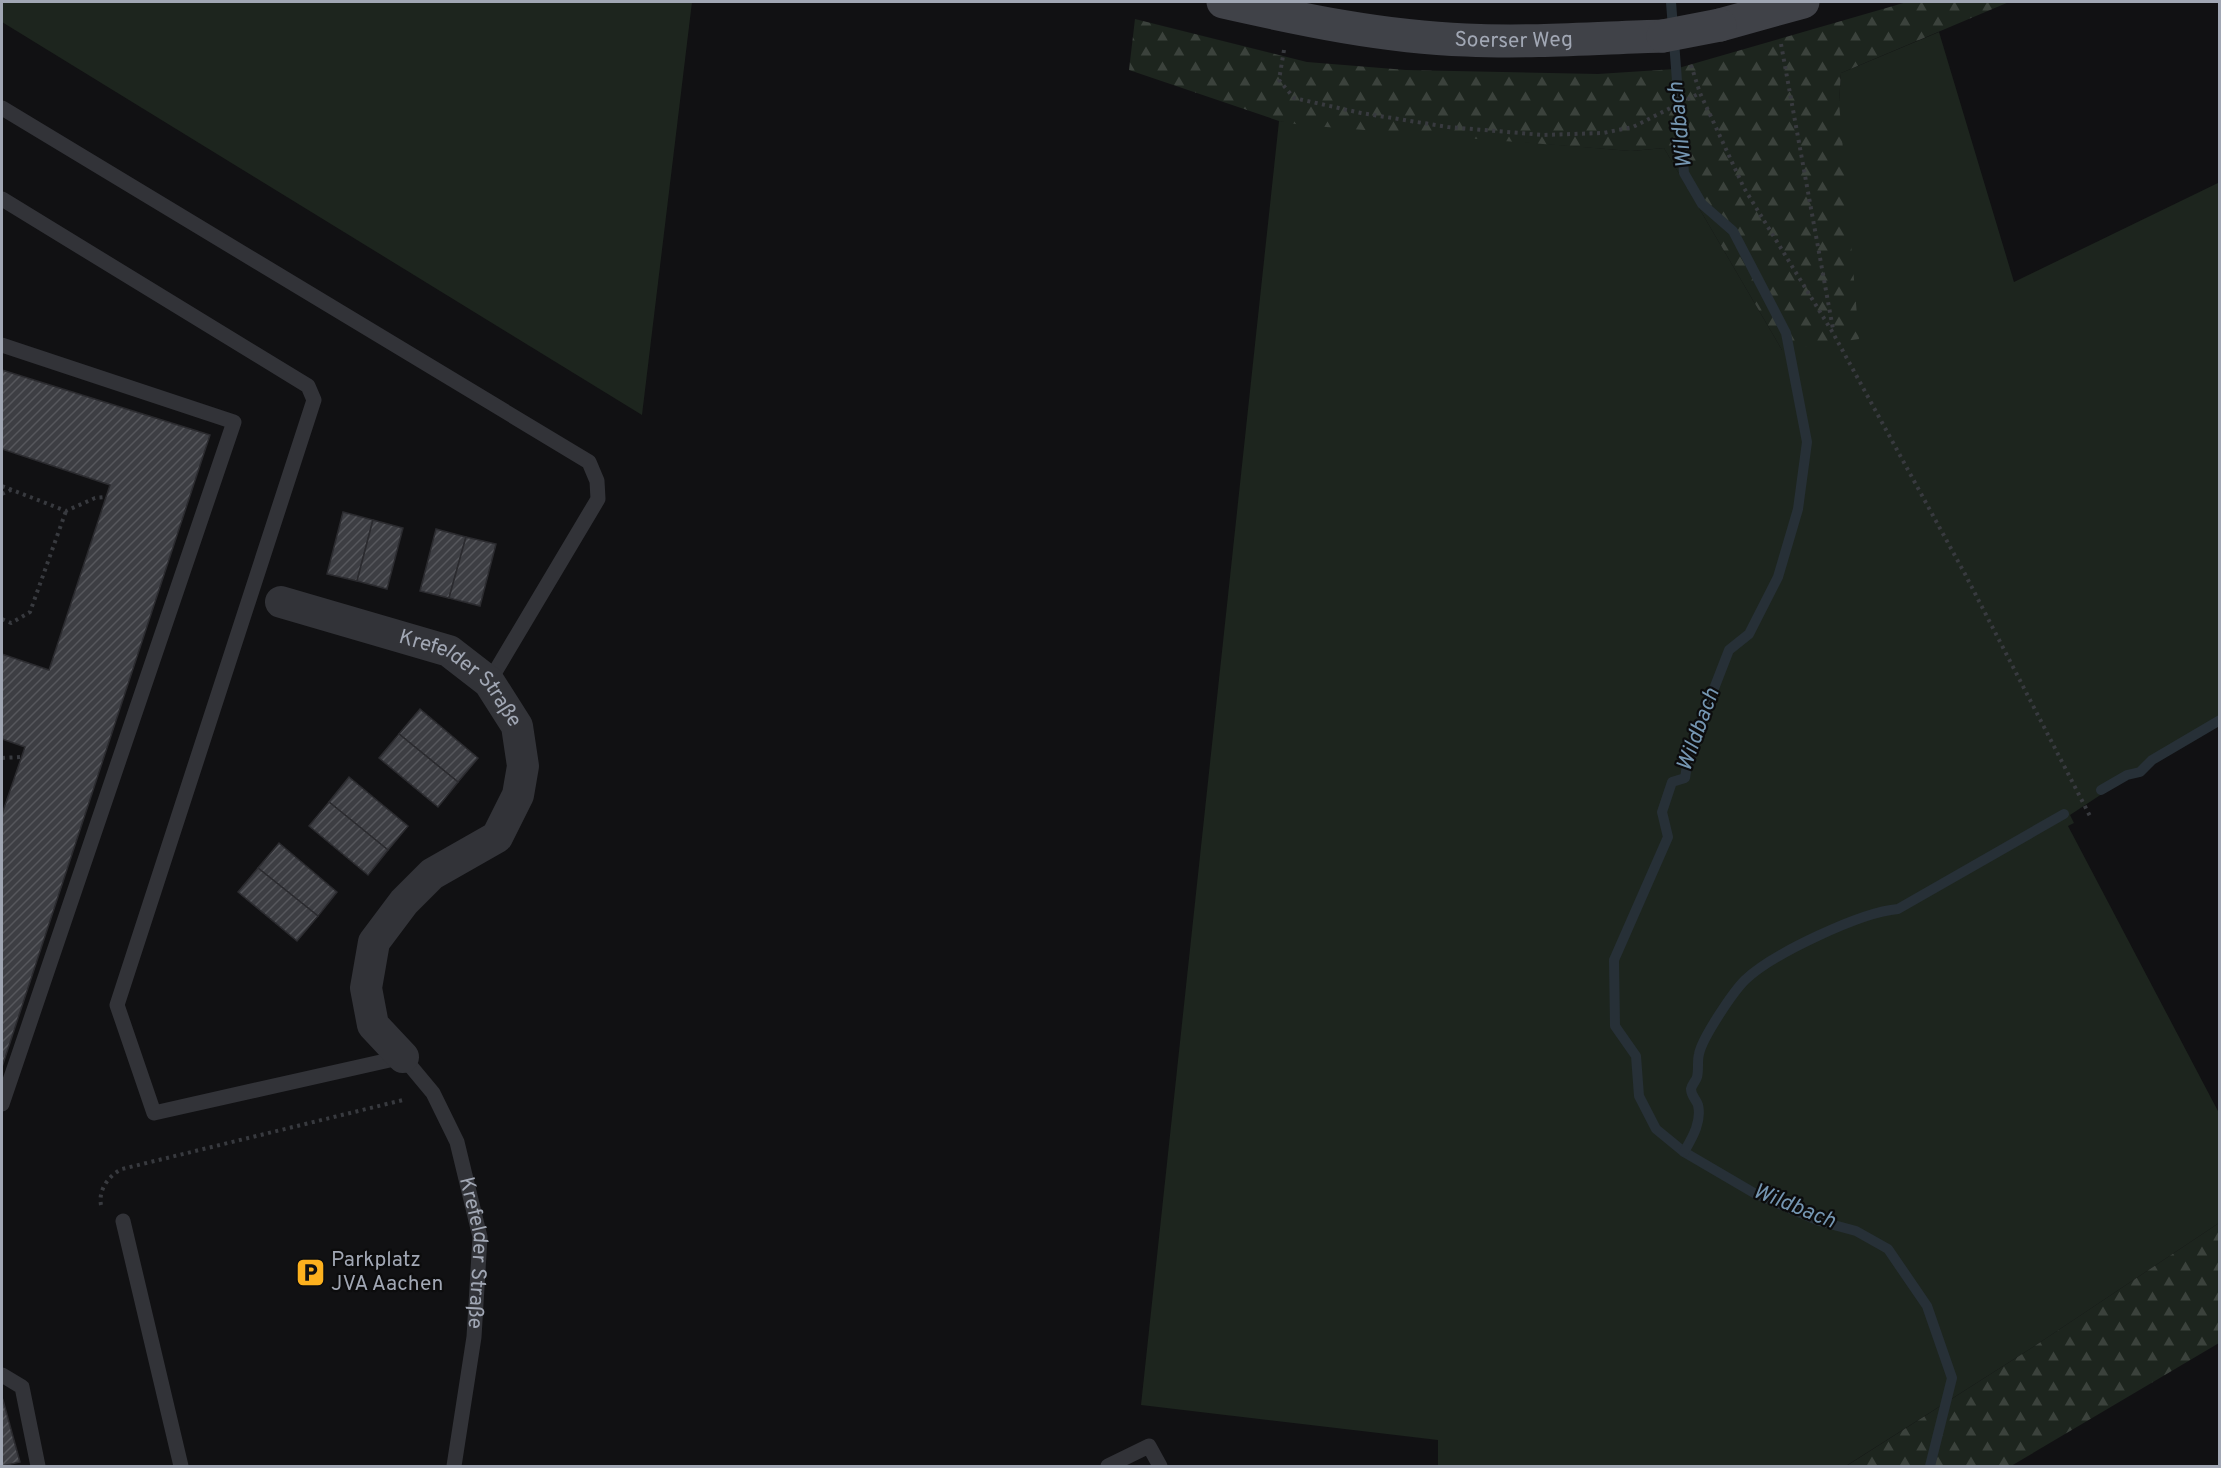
<svg xmlns="http://www.w3.org/2000/svg" width="2221" height="1468" font-family="Overpass,sans-serif">
<style>
.green{fill:#1d251e}
.forest{fill:url(#forest-firs)}
.lines{fill:none;stroke-linecap:round;stroke-linejoin:round}
.stream{stroke:#273037;stroke-width:10}
.building{fill:url(#building-hatch);stroke:#2b2b2f;stroke-width:1.5}
.path{stroke:#383a3f;stroke-width:4;stroke-dasharray:3 4.5;stroke-linecap:butt}
.service{stroke:#323338;stroke-width:15}
.minor{stroke:#323338;stroke-width:32}
.secondary{stroke:#404248;stroke-width:33}
.secondary-bridge{stroke:#404248;stroke-width:33}
.labels{text-anchor:middle;dominant-baseline:central;stroke-width:4.5;stroke-linejoin:round;paint-order:stroke}
.street-label{font-size:21px;fill:#a1a7b4;stroke:#0c0c0d}
.poi-label{font-size:21px;fill:#a1a7b4;stroke:#0c0c0d;text-anchor:start}
.water-label{font-size:22px;font-style:italic;fill:#7596b2;stroke:#0c0c0d}
</style>
<defs>
<pattern id="forest-firs" width="22" height="20" patternUnits="userSpaceOnUse" patternTransform="scale(1.5)"><rect width="22" height="20" fill="#1d251e"/><path d="M5 1l3.5 6h-7zM16 11l3.5 6h-7z" fill="#3b423c"/></pattern>
<pattern id="building-hatch" width="6" height="6" patternUnits="userSpaceOnUse" patternTransform="scale(1.5)"><rect width="6" height="6" fill="#3d3e43"/><path d="M-1 1l2-2M0 6l6-6M5 7l2-2" fill="none" stroke="#56575c"/></pattern>
</defs>
<rect width="100%" height="100%" fill="#111113"/>
<g class="green">
<path d="M2,2H692L642,415L2,22Z"/>
<path d="M1939,32L2014,282L2220,182L2219,717L2070,815L2074,823L2068,826L2219,1113V1223L2030,1349L1846,1466H1438V1440L1141,1405L1279,121L1631,151L1664,148L1782,350L1839,101L1841,73Z"/>
</g>
<g class="forest">
<path d="M1907,2H2009L1841,73L1839,102L1859,339L1782,350L1664,148L1631,151L1301,125L1279,121L1129,70L1135,19L1307,62L1406,70L1598,74L1675,69Z"/>
<path d="M2219,1223V1343L2011,1466L1848,1465L2030,1349Z"/>
</g>
<g class="lines">
<g class="stream">
<path d="M1671,2L1684,173L1702,204L1733,231L1786,333L1807,442L1798,509L1778,577L1749,634L1729,650L1689,753L1685,778L1672,782L1662,812L1668,837L1614,960L1615,1026L1636,1056L1639,1096L1656,1129L1684,1152L1754,1193L1819,1221L1856,1231L1888,1249L1927,1306L1952,1378L1930,1466"/>
<path d="M2101,790L2127,775L2140,772L2152,760L2220,720"/>
<path d="M1684,1152C1692,1138 1702,1122 1698,1105C1696,1099 1691,1096 1691,1089C1692,1084 1696,1081 1697,1077C1699,1069 1697,1061 1699,1054C1702,1038 1733,992 1745,980C1772,954 1861,912 1898,909L2064,814"/>
</g>
</g>
<g class="building">
<path d="M2,370L210,435L2,1067V814L25,747L2,739V654L49,670L110,485L2,449Z"/>
<path d="M343,512L373,520L357,581L327,574Z"/>
<path d="M373,520L403,528L387,589L357,581Z"/>
<path d="M436,529L466,537L449,598L420,591Z"/>
<path d="M466,537L496,544L480,606L449,598Z"/>
<path d="M420,709L478,758L458,782L399,734Z"/>
<path d="M399,734L458,782L438,807L379,758Z"/>
<path d="M349,777L408,826L388,850L329,802Z"/>
<path d="M329,802L388,850L368,875L309,826Z"/>
<path d="M279,843L337,892L318,916L258,868Z"/>
<path d="M258,868L318,916L297,941L238,892Z"/>
<path d="M3,1400L20,1462L2,1466V1401Z"/>
</g>
<g class="lines">
<g class="path">
<path d="M1781,44L1833,329"/>
<path d="M1284,50L1279,80L1294,98L1361,113L1448,127L1543,135L1603,133L1633,127L1700,93"/>
<path d="M1691,65L1700,93L1744,188L1833,333L1965,574L2091,818"/>
<path d="M2,486L66,511L95,498L106,497"/>
<path d="M2,494L11,490"/>
<path d="M2,619L11,623L30,612L66,511"/>
<path d="M2,758L21,757"/>
<path d="M101,1205C98,1190 109,1175 122,1169L403,1100"/>
</g>
<g class="service">
<path d="M2,108L589,462L597,481L598,499L489,682"/>
<path id="s1" d="M2,199L308,386L314,400L117,1005L154,1113L403,1057L433,1093L457,1142L480,1237L474,1337L454,1466"/>
<path d="M2,345L234,422L2,1104"/>
<path d="M123,1221L181,1466"/>
<path d="M2,1375L22,1387L38,1466"/>
<path d="M1108,1466L1149,1446L1160,1466"/>
</g>
<path class="minor" id="s2" d="M281,602L449,651L489,682L517,726L523,766L518,795L497,837L432,874L404,902L374,942L366,988L373,1025L403,1057"/>
<g class="secondary">
<path id="s3" d="M1223,2C1303,20 1384,37 1466,40C1532,43 1598,38 1663,36"/>
<path d="M1720,25L1803,2"/>
</g>
<path class="secondary-bridge" d="M1663,36L1720,25"/>
</g>
<defs>
<symbol id="parking-square" viewBox="-11 -11 22 22"><rect x="-9" y="-9" width="18" height="18" rx="4" fill="#fdb11e" stroke="#0c0c0d"/><path d="M-3.5-5.5H1a3.5 3.5 0 0 1 0 7H-1V5.5H-3.5ZM-1-3.4V-.6H.8a1.4 1.4 0 0 0 0-2.8Z" fill="#111"/></symbol>
</defs>
<g fill-rule="evenodd">
<use href="#parking-square" x="294" y="1256" width="33" height="33"/>
</g>
<g class="labels">
<g class="street-label">
<text stroke="none"><textPath href="#s3" startOffset="294">Soerser Weg</textPath></text>
<text stroke="none"><textPath href="#s2" startOffset="200">Krefelder Straße</textPath></text>
<text stroke="none"><textPath href="#s1" startOffset="1594">Krefelder Straße</textPath></text>
</g>
<g class="poi-label">
<text x="331" y="1260">Parkplatz<tspan x="331" dy="24">JVA Aachen</tspan></text>
</g>
<g class="water-label">
<text transform="translate(1681 125) rotate(-96)">Wildbach</text>
<text transform="translate(1699 730) rotate(-70)">Wildbach</text>
<text transform="translate(1794 1207) rotate(22)">Wildbach</text>
</g>
</g>
<rect width="2221" height="1468" fill="none" stroke="#a1a7b4" stroke-width="6"/>
</svg>
